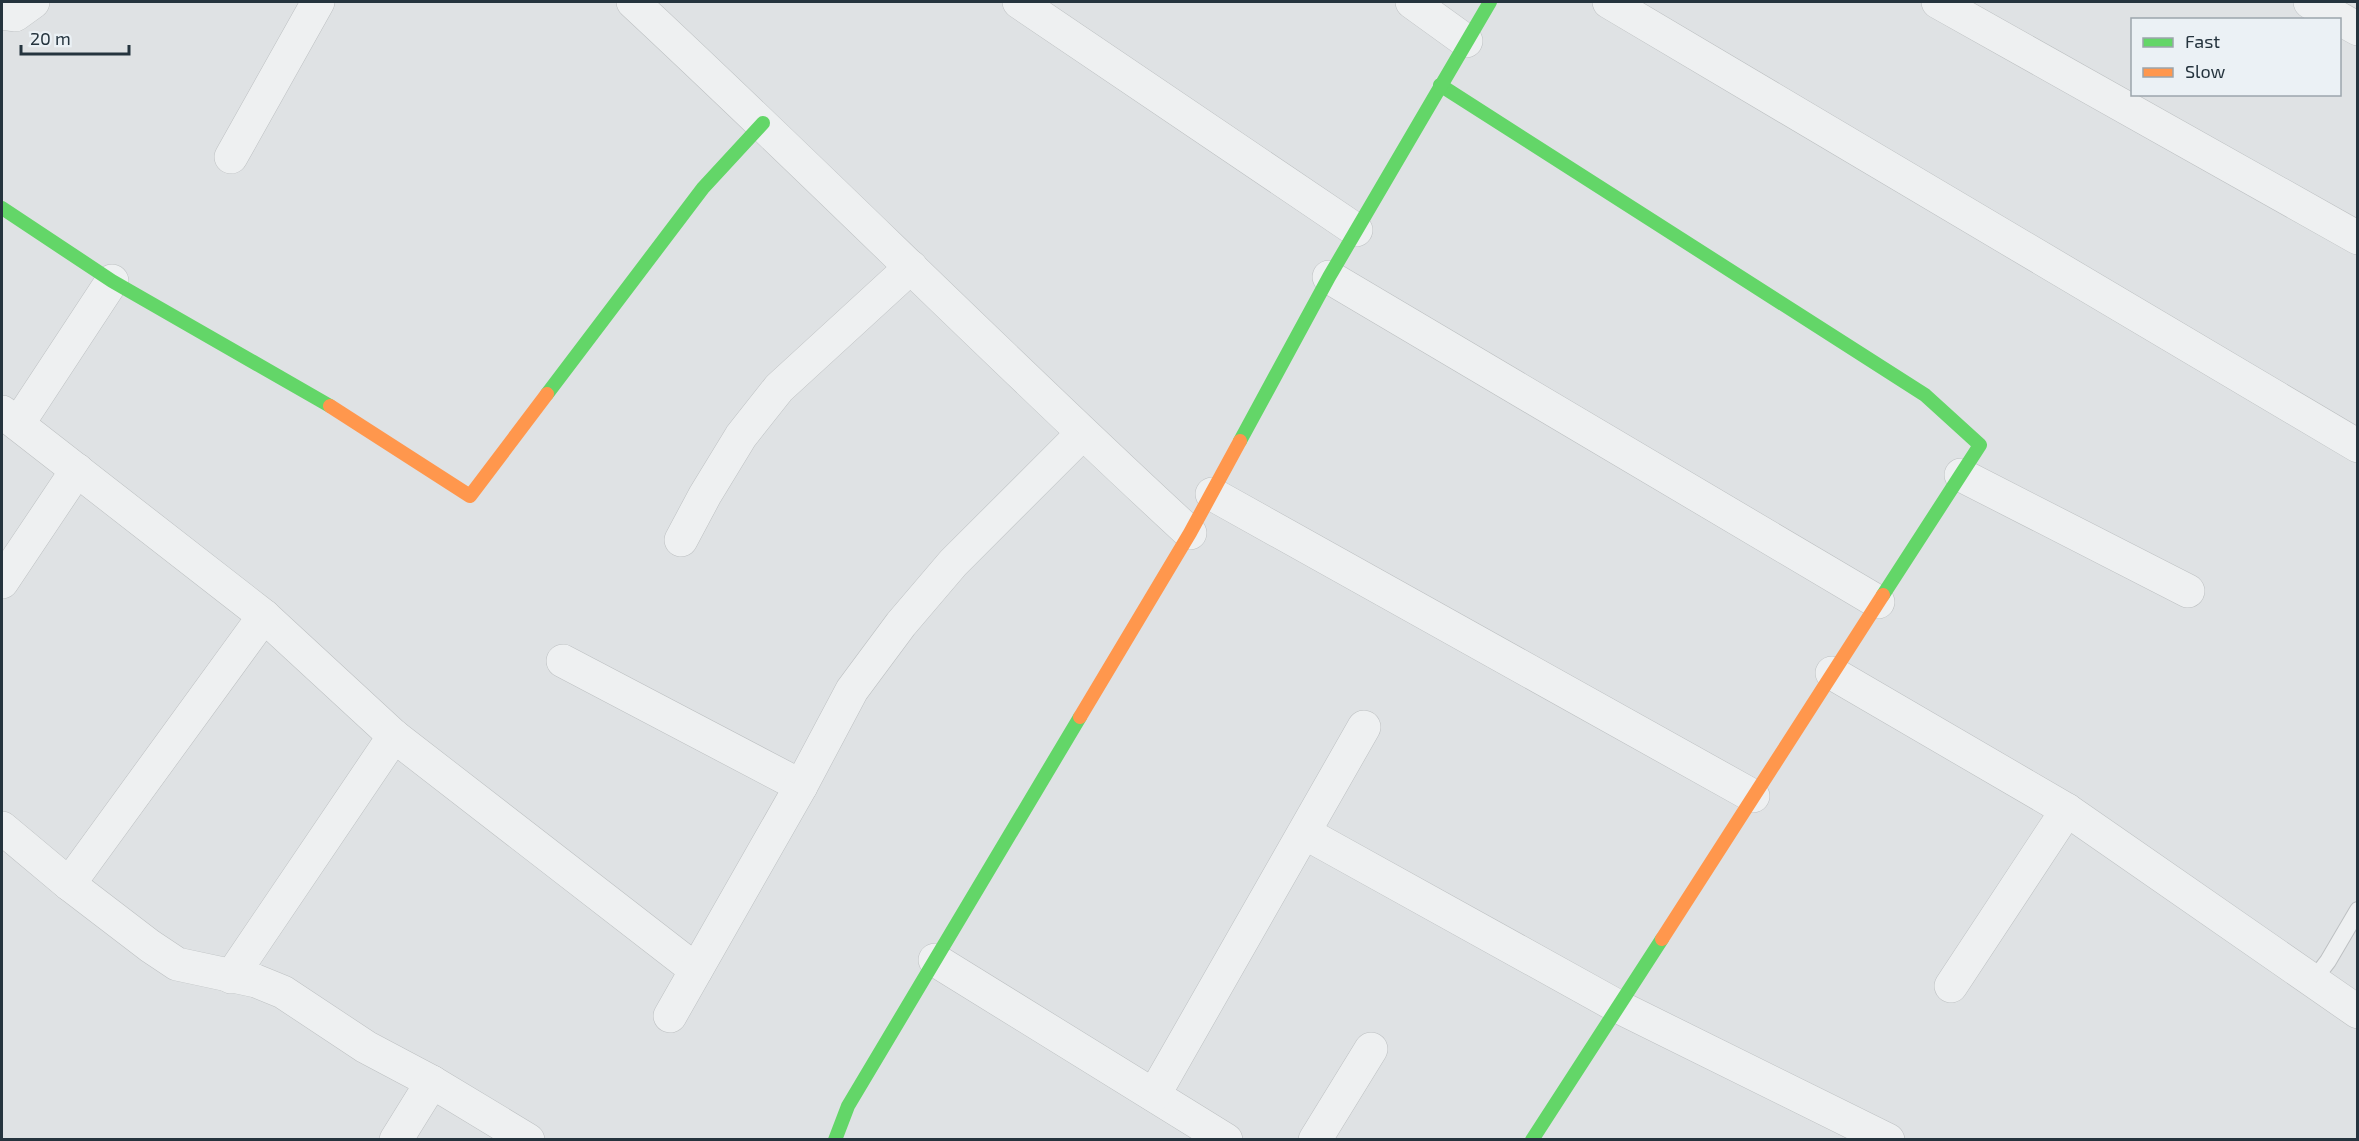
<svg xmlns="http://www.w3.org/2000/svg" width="2359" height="1141" font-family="'Exo 2',sans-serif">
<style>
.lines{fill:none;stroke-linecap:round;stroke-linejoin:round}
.lane-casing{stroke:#bdc0c2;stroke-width:18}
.street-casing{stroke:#bdc0c2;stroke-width:34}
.lane{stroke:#eef0f1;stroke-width:16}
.street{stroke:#eef0f1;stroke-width:33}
.fast{stroke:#63d668;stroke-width:14}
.slow{stroke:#ff974d;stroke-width:14}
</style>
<rect width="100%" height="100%" fill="#dfe2e4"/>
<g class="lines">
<defs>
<path id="lane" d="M2312,982L2328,961L2358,910"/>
<g id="street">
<path d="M633,2C820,176 1001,359 1190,533"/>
<path d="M1019,2L1356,230"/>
<path d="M1412,2L1466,41"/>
<path d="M1609,2L2358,446"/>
<path d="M1938,2L2358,238"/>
<path d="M2310,2L2358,29"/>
<path d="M2,13L15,15L33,2"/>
<path d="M231,157L318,2"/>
<path d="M1329,277L1878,602"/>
<path d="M2,412L264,616L394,736L696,970"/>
<path d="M18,424L112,281"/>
<path d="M1961,475L2188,591"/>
<path d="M1212,494L1753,796"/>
<path d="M681,540L705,495L741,436L779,388L911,267"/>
<path d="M2,582L77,470"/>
<path d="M563,661L801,786"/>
<path d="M1832,673L2067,810L2358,1012"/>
<path d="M2,828L69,884L150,946L177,964L256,981L283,992L366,1047L432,1082L528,1140"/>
<path d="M1305,833L1617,1006L1888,1140"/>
<path d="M69,884L264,616"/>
<path d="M935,960L1226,1140"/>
<path d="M231,977L394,736"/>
<path d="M1951,986L2067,810"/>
<path d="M670,1016L801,786L852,690L901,624L953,563L1082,434"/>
<path d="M1154,1095L1364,727"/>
<path d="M396,1140L432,1082"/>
<path d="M1315,1140L1371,1049"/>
</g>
</defs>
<use href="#lane" class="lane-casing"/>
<use href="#street" class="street-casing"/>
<use href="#lane" class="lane"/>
<use href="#street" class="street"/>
<g class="fast">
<path d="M1440,85L1925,395L1980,445L1883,595"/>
<path d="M2,208L112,281L330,406"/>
<path d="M547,394L703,188L763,123"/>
<path d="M1240,441L1329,277L1490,2"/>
<path d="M835,1140L848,1106L1080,717"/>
<path d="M1532,1140L1662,939"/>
</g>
<g class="slow">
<path d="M330,406L470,496L547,394"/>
<path d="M1080,717L1190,533L1240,441"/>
<path d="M1662,939L1883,595"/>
</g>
</g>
<rect width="2359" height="1141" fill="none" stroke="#25343e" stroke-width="6"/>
<rect x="2131" y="18" width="210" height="78" fill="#ebf1f5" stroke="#9ca5ac" stroke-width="1.5"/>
<rect x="2143" y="38" width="30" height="9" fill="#63d668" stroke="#9ca5ac" stroke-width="1.5"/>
<text x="2185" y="48" font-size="18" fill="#25343e">Fast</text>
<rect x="2143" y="68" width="30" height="9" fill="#ff974d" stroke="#9ca5ac" stroke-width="1.5"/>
<text x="2185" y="78" font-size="18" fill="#25343e">Slow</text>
<path d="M21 45v9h108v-9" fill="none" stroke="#25343e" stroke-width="3"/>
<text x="30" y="45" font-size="18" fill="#25343e" stroke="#ebf1f5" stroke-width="4.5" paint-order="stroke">20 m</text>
</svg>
